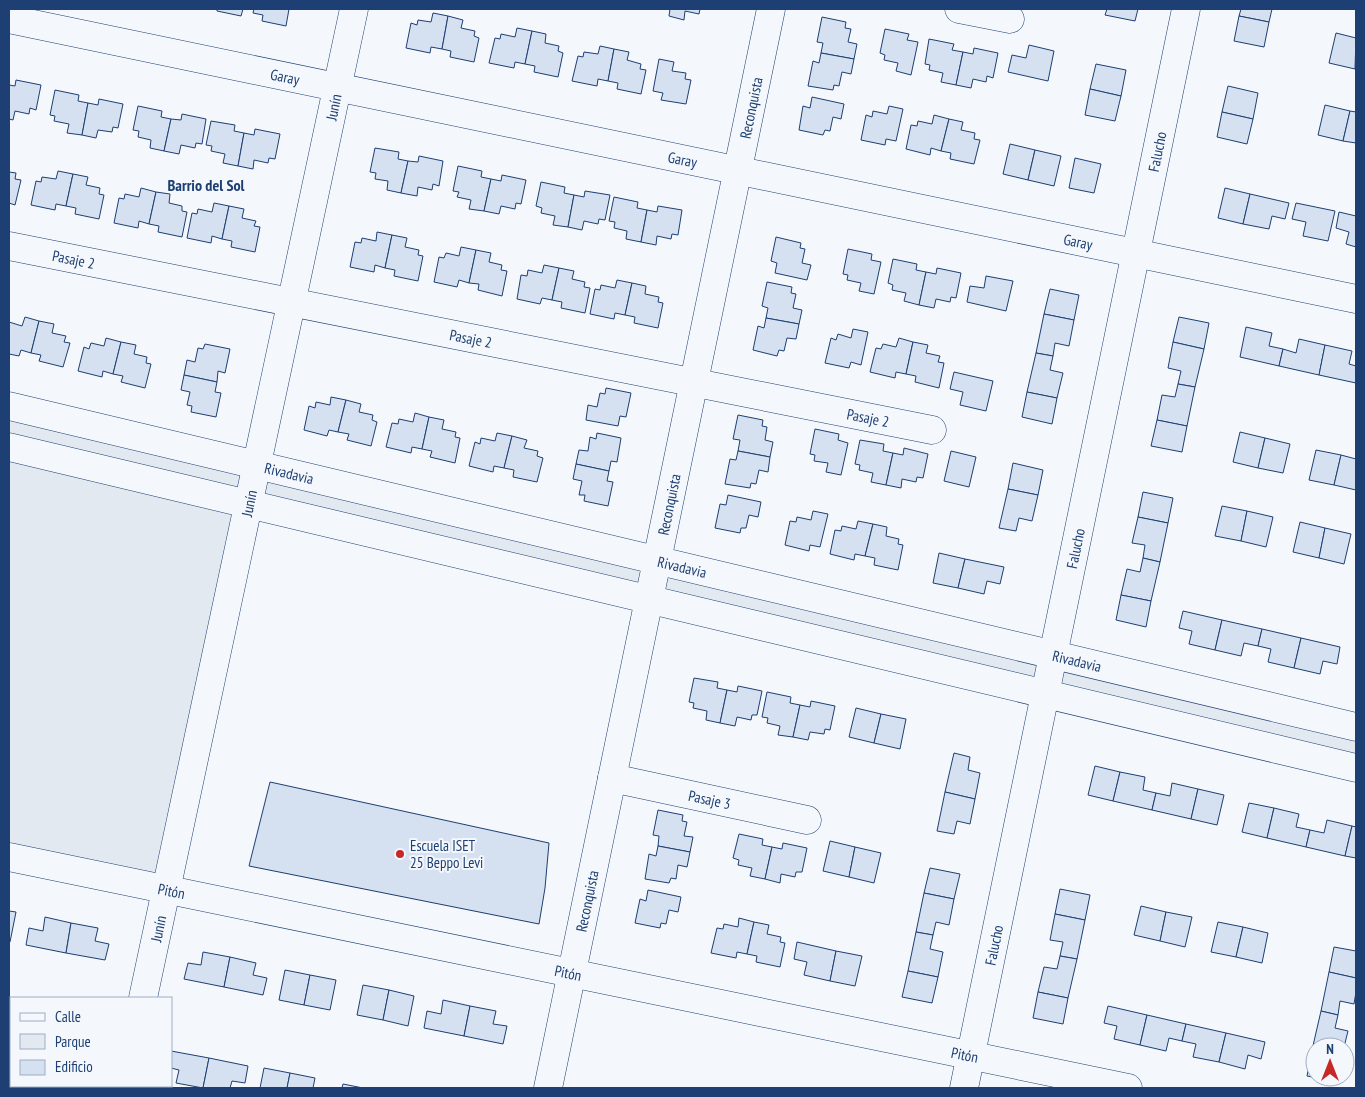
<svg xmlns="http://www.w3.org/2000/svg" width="1365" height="1097" font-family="'PT Sans Narrow',sans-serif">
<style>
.green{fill:#e3e9f0;stroke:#687fa3}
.building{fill:#d5e0f0;stroke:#1d3f73}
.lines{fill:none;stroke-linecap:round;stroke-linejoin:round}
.minor-casing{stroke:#1d3f73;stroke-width:29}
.minor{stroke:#f4f7fb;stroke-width:28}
.poi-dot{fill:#c62828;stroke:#f4f7fb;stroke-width:2}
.labels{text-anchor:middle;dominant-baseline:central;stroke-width:4;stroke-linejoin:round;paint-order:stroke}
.street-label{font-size:15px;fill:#1d3f73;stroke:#f4f7fb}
.poi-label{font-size:15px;fill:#1d3f73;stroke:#f4f7fb;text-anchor:start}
.neighbourhood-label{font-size:16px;font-weight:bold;fill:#1d3f73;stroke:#f4f7fb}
</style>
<rect width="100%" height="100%" fill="#f4f7fb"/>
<path class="green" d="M9,406L1356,727V768L249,504L167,889L9,857Z"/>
<g class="building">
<path d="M217,9H243L241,16L217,11Z"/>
<path d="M254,9H289L286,26L262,21L263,15L253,13Z"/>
<path d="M670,9H700L699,14L685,11L684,20L669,16Z"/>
<path d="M1107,9H1138L1135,21L1105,15Z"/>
<path d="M1241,9H1272L1269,22L1239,16Z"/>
<path d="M433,13L448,16L442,49L431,47L430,53L406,48L411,23L417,25L418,20L431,22Z"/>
<path d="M448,16L463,20L461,28L475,31L474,36L479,38L474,62L450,57L451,51L442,49Z"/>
<path d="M1239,16L1269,22L1264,47L1234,41Z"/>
<path d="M822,17L846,22L845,28L851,29L848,42L857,44L854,59L821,53L823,43L817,42Z"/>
<path d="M517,28L532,31L525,64L515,62L514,68L489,63L495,38L500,39L501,34L515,37Z"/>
<path d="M885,29L909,34L907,40L918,42L911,75L896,71L898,63L884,60L885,55L880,53Z"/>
<path d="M532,31L546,34L545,43L559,46L558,51L563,53L558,77L534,72L535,66L525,64Z"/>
<path d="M1336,33L1356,38L1355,69L1329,63Z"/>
<path d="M929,39L954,44L952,50L963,52L956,85L941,82L943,73L929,70L930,65L925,64Z"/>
<path d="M1029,45L1054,51L1048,81L1008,72L1012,55L1026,58Z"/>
<path d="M600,46L614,49L608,81L598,79L597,86L572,81L578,56L583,57L584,52L598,54Z"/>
<path d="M974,48L998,53L993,78L987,76L986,82L973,79L971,88L956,85L963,52L973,54Z"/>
<path d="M614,49L629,52L627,60L641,64L640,69L646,70L641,94L617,89L618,83L608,81Z"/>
<path d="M821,53L854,59L851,74L842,72L839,86L834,85L833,90L808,86L813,61L819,63Z"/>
<path d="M659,59L674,62L672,71L686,73L685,79L691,80L686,104L661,100L663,93L653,91Z"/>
<path d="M1096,64L1126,70L1121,96L1090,89Z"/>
<path d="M16,80L41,85L36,110L30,108L29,114L15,111L13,120L9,119V85L15,86Z"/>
<path d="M1228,86L1258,93L1253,119L1222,112Z"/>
<path d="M1090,89L1121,96L1115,121L1085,115Z"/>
<path d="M55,90L79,95L78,101L88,103L82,135L67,133L69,124L54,121L55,116L50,115Z"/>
<path d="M812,97L844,104L841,119L833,117L830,131L825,130L823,135L799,130L803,106L810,108Z"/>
<path d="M99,99L123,104L118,128L113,127L112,132L98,130L96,138L82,135L88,103L98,105Z"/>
<path d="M1325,105L1350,111L1343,141L1318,135Z"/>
<path d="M138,106L162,111L161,117L171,119L164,151L150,148L151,140L138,137L139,131L133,130Z"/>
<path d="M889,106L903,109L896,141L886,139L885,145L861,140L866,115L872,117L873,111L887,114Z"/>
<path d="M1350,111L1356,112V143L1343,141Z"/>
<path d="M1222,112L1253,119L1247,144L1217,137Z"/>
<path d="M182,114L206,119L202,144L196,143L195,148L181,145L179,154L164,151L171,119L181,120Z"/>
<path d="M934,115L949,119L941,151L931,148L930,155L906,149L911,125L917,126L918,121L932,124Z"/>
<path d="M949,119L963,122L961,130L975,133L974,139L980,140L974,164L950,159L951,153L941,151Z"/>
<path d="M211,121L235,125L234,131L244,133L238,166L223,163L225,154L211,151L212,146L206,145Z"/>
<path d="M255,129L280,134L275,159L269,158L268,163L254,160L253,169L238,166L244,133L254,135Z"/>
<path d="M1010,144L1035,150L1028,180L1003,174Z"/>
<path d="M375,148L399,152L398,159L408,161L401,193L387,190L388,181L375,179L376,173L370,172Z"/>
<path d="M1035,150L1061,156L1054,186L1028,180Z"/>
<path d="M419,156L443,161L439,186L433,184L432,190L418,187L417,196L401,193L408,161L418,162Z"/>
<path d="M1075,158L1101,164L1094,193L1069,188Z"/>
<path d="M458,166L482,171L481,177L491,179L484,211L469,209L471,200L457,197L459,192L453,191Z"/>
<path d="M58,171L73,174L66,206L56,204L55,210L31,205L36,181L41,182L42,177L56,179Z"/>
<path d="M9,172L16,173L15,179L21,180L15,205L9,203Z"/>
<path d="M73,174L88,177L86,185L100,188L99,194L104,195L99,219L75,214L76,208L66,206Z"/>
<path d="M502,175L526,180L521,204L516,203L515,209L501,206L499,214L484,211L491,179L501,181Z"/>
<path d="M541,182L565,187L564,193L574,195L568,227L553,225L555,216L541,213L542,208L536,206Z"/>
<path d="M141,188L156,192L149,224L139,221L138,228L114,223L119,198L124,199L125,194L139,197Z"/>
<path d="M1225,188L1250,194L1243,224L1218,218Z"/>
<path d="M585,191L610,195L605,220L599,219L598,224L584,221L582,230L568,227L574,195L584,197Z"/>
<path d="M156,192L170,194L169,203L182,206V211L187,212L182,237L158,232L159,226L149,224Z"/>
<path d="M1250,194L1289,203L1285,219L1272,216L1269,229L1243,224Z"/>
<path d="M614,197L638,202L637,208L647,210L641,242L626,239L627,231L614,228L615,222L609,221Z"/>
<path d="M214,203L229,206L222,239L212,236L211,243L187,238L192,213L197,214L198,209L212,212Z"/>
<path d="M1296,203L1335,211L1328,241L1303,236L1306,222L1292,219Z"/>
<path d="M229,206L244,209L242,218L256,221L254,226L260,227L255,252L231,247L232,241L222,239Z"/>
<path d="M658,206L682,210L678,235L672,234L671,239L657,236L656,245L641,242L647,210L657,212Z"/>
<path d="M1339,212L1356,216V247L1346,244L1349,232L1336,228Z"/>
<path d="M377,232L392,235L385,268L375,265L374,272L350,267L355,242L361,243L362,238L376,241Z"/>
<path d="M392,235L407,238L405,247L419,250L418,255L423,256L418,281L394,276L395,270L385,268Z"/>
<path d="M776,237L801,243L800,248L805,249L802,263L811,265L807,280L775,273L777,263L771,261Z"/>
<path d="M461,247L476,250L469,283L459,280L457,287L434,282L439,257L444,258L446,253L459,256Z"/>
<path d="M848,249L872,254L871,260L881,262L874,294L859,291L861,283L847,280L848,275L843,274Z"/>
<path d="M476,250L491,253L489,262L502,265L501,270L507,271L502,296L478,290L479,284L469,283Z"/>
<path d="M893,259L917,264L916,270L926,272L919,305L904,301L906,293L892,290L893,285L888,283Z"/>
<path d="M544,265L559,268L552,300L542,298L540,304L517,299L521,275L527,276L528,270L542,273Z"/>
<path d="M559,268L574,271L572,279L585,282L584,287L590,288L585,313L561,308L562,302L552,300Z"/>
<path d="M937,268L961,273L956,298L951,297L950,302L936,299L934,308L919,305L926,272L936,274Z"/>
<path d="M986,276L1013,281L1006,311L967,302L970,286L984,288Z"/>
<path d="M617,280L632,283L625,315L615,313L614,319L590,314L595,289L600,290L601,285L615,288Z"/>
<path d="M767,282L792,287L791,293L796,294L793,308L802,310L799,324L766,318L768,308L762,306Z"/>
<path d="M632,283L646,286L645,294L659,297L658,302L663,303L658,328L634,323L635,317L625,315Z"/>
<path d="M1050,289L1079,295L1074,320L1044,314Z"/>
<path d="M1044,314L1074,320L1069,346L1055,343L1053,356L1036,353Z"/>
<path d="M25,317L39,321L31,353L21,350L19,356L9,354V322L22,326Z"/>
<path d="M1179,317L1209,323L1204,349L1173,342Z"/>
<path d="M766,318L799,324L796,339L787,338L784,351L779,350L777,356L753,350L758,326L764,328Z"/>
<path d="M39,321L54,324L52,333L66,336L64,342L70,343L63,367L39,361L41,355L31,353Z"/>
<path d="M1246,327L1272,333L1269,346L1283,349L1279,366L1240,357Z"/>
<path d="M853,329L868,332L861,365L851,362L849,368L825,363L831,338L836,340L838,334L851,338Z"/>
<path d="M106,338L121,342L113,374L103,371L102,377L78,371L84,347L89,349L91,343L104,346Z"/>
<path d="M899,338L913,342L906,374L896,372L895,378L870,372L876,348L881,349L883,344L896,347Z"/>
<path d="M1299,339L1325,345L1319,375L1279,366L1283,349L1296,353Z"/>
<path d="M121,342L136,345L134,354L147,357L146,363L151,364L145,388L121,382L123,376L113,374Z"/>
<path d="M913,342L928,345L926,353L940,356L938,362L944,363L939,388L915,382L916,376L906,374Z"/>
<path d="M1173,342L1204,349L1195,387L1178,384L1181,371L1168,368Z"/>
<path d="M205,344L230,349L225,373L218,371L217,382L184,375L187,360L195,362L198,348L203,349Z"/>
<path d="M1325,345L1352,351L1349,364L1356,366V383L1319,375Z"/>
<path d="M1036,353L1053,356L1050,370L1063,373L1057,398L1027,392Z"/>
<path d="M954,372L993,381L986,411L960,405L963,392L950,389Z"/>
<path d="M184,375L217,382L215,392L221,393L216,417L191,412L192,406L187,405L190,392L181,390Z"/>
<path d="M1178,384L1195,387L1187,426L1157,420L1162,395L1175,397Z"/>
<path d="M606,388L631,393L626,417L620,416L618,426L586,420L588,405L597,407L600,393L605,394Z"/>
<path d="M1027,392L1057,398L1052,424L1022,417Z"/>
<path d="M331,397L346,400L338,432L329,430L327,436L304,430L309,406L315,408L316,402L330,405Z"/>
<path d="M346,400L361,404L359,412L373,415L372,420L377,422L371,446L347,440L349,434L338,432Z"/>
<path d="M415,413L429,417L422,449L412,447L411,453L386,447L392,423L398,424L399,419L413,422Z"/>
<path d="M738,415L763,420L762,426L767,427L765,440L773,442L770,457L738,451L740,440L733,439Z"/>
<path d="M429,417L444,420L442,429L456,432L455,437L460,438L455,463L430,457L432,451L422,449Z"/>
<path d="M1157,420L1187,426L1182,452L1151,446Z"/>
<path d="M815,429L839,434L838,440L848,443L841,475L826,472L828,463L814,461L815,455L810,454Z"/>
<path d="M1240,432L1265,438L1258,468L1233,462Z"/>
<path d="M497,433L512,436L504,468L494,466L493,472L469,466L475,442L480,444L481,438L495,441Z"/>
<path d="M597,433L621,438L617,462L611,461L609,471L576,464L579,450L588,451L590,437L596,439Z"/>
<path d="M512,436L527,440L524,448L538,451L537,456L543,458L537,482L513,477L514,470L504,468Z"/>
<path d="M1265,438L1290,444L1283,473L1258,468Z"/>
<path d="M860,440L884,444L883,451L893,453L886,485L871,482L873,473L859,470L860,465L855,464Z"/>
<path d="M904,448L928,454L923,478L917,477L916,482L902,479L901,488L886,485L893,453L903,455Z"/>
<path d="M1316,450L1341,455L1334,485L1309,480Z"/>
<path d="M738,451L770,457L768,472L759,470L756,484L751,483L750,488L725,484L730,459L736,460Z"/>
<path d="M951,451L976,457L969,487L944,481Z"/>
<path d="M1341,455L1356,459V490L1334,485Z"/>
<path d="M1013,463L1043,470L1038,495L1008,489Z"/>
<path d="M576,464L609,471L607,481L613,482L608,506L584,501L585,495H579L582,481L573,479Z"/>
<path d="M1008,489L1038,495L1032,521L1019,518L1016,531L999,528Z"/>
<path d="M1143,492L1173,498L1168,523L1138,517Z"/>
<path d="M728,495L761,502L758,517L749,515L746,528H741L740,533L715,528L720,504L726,505Z"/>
<path d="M1222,506L1247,511L1241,541L1215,536Z"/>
<path d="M813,511L828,514L820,547L810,545L809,551L785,545L790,521L796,522L797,517L811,520Z"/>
<path d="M1247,511L1273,517L1266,547L1241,541Z"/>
<path d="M1138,517L1168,523L1160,562L1143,558L1145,545L1132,543Z"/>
<path d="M858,521L873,524L865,556L855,554L854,560L830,554L835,530L841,531L842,526L856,529Z"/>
<path d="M1300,522L1325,528L1319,558L1293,552Z"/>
<path d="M873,524L887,527L886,536L899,539L898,544L903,545L898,570L874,565L875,558L865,556Z"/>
<path d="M1325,528L1351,534L1344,564L1319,558Z"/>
<path d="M939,553L965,559L958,588L933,583Z"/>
<path d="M1143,558L1160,562L1151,601L1121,595L1127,569L1140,572Z"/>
<path d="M965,559L1004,567L1000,584L987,581L984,594L958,588Z"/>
<path d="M1121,595L1151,601L1146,627L1116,620Z"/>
<path d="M1183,611L1222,620L1215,650L1189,644L1192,631L1179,628Z"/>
<path d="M1222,620L1262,629L1258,646L1244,643L1241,656L1215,650Z"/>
<path d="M1262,629L1301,638L1294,668L1268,662L1271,649L1258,646Z"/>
<path d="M1301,638L1340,647L1337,664L1323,661L1320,674L1294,668Z"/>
<path d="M694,678L718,682L717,688L727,690L720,723L706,720L707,711L693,708L694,703L689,702Z"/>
<path d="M738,686L762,691L757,715H752L751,720L737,717L735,726L720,723L727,690L737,692Z"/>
<path d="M767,692L791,697L790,703L800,705L793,737L778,735L780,726L767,723L768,718L762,717Z"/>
<path d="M811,701L835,706L830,730L825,729L824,734L810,732L808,740L793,737L800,705L810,707Z"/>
<path d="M856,708L881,714L874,743L849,737Z"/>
<path d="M881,714L906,719L900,749L874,743Z"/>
<path d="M954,753L970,757L968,770L980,773L975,799L945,792Z"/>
<path d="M1095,766L1120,772L1113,801L1088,795Z"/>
<path d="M1120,772L1145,777L1143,790L1156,793L1152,810L1113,801Z"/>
<path d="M270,782L549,843L545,888L539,924L249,866Z"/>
<path d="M1172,783L1198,789L1191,819L1152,810L1156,793L1170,796Z"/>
<path d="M1198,789L1224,795L1217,825L1191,819Z"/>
<path d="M945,792L975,799L970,824L957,821L954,834L937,831Z"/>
<path d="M1249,803L1274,808L1267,838L1242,832Z"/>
<path d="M1274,808L1299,814L1296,827L1310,830L1306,847L1267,838Z"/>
<path d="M658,810L683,815L682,821L687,822L684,836L693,837L690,852L658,846L659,836L653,835Z"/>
<path d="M1327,820L1352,826L1345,856L1306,847L1310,830L1324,833Z"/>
<path d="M1352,826L1356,827V858L1345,856Z"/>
<path d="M739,834L763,839L762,845L772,847L765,879L750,876L752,868L738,865L739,860L733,858Z"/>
<path d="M830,841L855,847L849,877L823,871Z"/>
<path d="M783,843L807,848L802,872H796L795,877L781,874L780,883L765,879L772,847L782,849Z"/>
<path d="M658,846L690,852L687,867L678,865L676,879L671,878L669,883L645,879L649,854L656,856Z"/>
<path d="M855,847L881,853L874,883L849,877Z"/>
<path d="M930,868L960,874L954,899L924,893Z"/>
<path d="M1060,889L1090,895L1085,920L1055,914Z"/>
<path d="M648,890L681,897L678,912L669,910L666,924L661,923L660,928L635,923L640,899L646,901Z"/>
<path d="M924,893L954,899L949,925L936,922L933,935L916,932Z"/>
<path d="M1141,906L1166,912L1160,941L1134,935Z"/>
<path d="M9,911L16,912L10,942H9Z"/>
<path d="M1166,912L1192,917L1185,947L1160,941Z"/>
<path d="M1055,914L1085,920L1077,959L1060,956L1063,942L1050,940Z"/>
<path d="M45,917L71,923L66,953L26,945L29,928L43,931Z"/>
<path d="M739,918L754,922L747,954L737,952L736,958L711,953L717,928L723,929L724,924L738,927Z"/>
<path d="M754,922L769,925L767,934L781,937L780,942L785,943L780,967L756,962L757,956L747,954Z"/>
<path d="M1218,922L1243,927L1236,957L1211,952Z"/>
<path d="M71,923L98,928L95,941L109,944L105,960L66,953Z"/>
<path d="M1243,927L1268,933L1262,963L1236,957Z"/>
<path d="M916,932L933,935L930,949L943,952L938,977L908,971Z"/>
<path d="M797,942L836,951L830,981L804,975L807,962L794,959Z"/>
<path d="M1334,947L1356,951V978L1329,972Z"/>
<path d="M836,951L862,956L855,986L830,981Z"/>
<path d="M203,952L230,957L224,987L184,979L188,963L201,965Z"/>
<path d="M1060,956L1077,959L1068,998L1038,992L1044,967L1057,969Z"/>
<path d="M230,957L256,963L253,975L267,978L263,995L224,987Z"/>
<path d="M285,970L310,975L304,1005L279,1000Z"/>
<path d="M908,971L938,977L932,1003L902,997Z"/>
<path d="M1329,972L1356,978V992L1354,1004L1340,1001L1338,1015L1321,1011Z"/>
<path d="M310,975L336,980L330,1010L304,1005Z"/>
<path d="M363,985L389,990L383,1020L357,1015Z"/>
<path d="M389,990L414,996L408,1026L383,1020Z"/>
<path d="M1038,992L1068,998L1063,1024L1033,1018Z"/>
<path d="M443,1000L470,1006L464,1036L424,1028L427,1011L441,1014Z"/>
<path d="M470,1006L496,1011L493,1024L507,1026L503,1044L464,1036Z"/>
<path d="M1108,1006L1147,1015L1140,1045L1114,1039L1117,1026L1104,1023Z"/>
<path d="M1321,1011L1338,1015L1335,1028L1348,1031L1344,1047H1315V1051L1312,1050Z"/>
<path d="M11,1015V1033L9,1032Z"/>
<path d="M1147,1015L1186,1024L1182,1041L1169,1038L1166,1051L1140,1045Z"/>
<path d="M1186,1024L1226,1033L1219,1062L1193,1057L1196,1044L1182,1041Z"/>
<path d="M1226,1033L1265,1042L1261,1059L1248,1055L1245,1069L1219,1062Z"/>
<path d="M1312,1050L1315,1051V1077H1338L1337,1082L1307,1076Z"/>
<path d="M171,1051L209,1058L203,1088L176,1083L179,1070L171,1068Z"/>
<path d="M209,1058L248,1066L245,1083L232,1081L230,1088H203Z"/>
<path d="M264,1068L290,1073L287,1088H260Z"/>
<path d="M290,1073L315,1078L313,1088H287Z"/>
<path d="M343,1084L363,1088H342Z"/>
</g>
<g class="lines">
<defs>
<g id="minor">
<path d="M959,9L1010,19"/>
<path id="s1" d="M9,19L1356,299"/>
<path id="s2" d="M9,246L932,430"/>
<path id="s3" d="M9,406L1356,727"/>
<path d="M9,447L1356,768"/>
<path id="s4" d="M612,778L807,820"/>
<path id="s5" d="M9,857L1128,1088"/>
<path id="s6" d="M143,998L354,9"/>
<path d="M124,1088L125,1086"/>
<path id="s7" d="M548,1088L771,9"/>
<path id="s8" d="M964,1088L1186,9"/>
</g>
</defs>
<use href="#minor" class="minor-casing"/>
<use href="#minor" class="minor"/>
</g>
<circle class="poi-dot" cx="400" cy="854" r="5"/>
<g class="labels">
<g class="street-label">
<text stroke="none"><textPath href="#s1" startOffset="282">Garay</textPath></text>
<text stroke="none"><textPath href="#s6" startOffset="911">Junín</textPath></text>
<text stroke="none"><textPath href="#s7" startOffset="1001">Reconquista</textPath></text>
<text stroke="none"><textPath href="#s8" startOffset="956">Falucho</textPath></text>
<text stroke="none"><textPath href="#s1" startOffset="688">Garay</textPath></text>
<text stroke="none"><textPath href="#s1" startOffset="1092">Garay</textPath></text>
<text stroke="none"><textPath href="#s2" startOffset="66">Pasaje 2</textPath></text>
<text stroke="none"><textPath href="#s2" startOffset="471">Pasaje 2</textPath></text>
<text stroke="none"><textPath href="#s2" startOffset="876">Pasaje 2</textPath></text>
<text stroke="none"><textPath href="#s3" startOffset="288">Rivadavia</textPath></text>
<text stroke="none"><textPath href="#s6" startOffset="506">Junín</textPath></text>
<text stroke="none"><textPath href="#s7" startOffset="596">Reconquista</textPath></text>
<text stroke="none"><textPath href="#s8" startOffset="551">Falucho</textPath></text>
<text stroke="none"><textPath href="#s3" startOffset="692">Rivadavia</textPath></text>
<text stroke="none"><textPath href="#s3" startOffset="1098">Rivadavia</textPath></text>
<text stroke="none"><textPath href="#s4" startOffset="100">Pasaje 3</textPath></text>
<text stroke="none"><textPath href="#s5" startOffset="166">Pitón</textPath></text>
<text stroke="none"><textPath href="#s7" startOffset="191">Reconquista</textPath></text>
<text stroke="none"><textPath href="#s6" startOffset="71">Junín</textPath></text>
<text stroke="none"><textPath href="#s8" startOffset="146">Falucho</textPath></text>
<text stroke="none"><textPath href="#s5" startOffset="571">Pitón</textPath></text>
<text stroke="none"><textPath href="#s5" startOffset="976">Pitón</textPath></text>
</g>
<g class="poi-label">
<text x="410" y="845">Escuela ISET<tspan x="410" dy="17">25 Beppo Levi</tspan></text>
</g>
<g class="neighbourhood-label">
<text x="206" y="185">Barrio del Sol</text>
</g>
</g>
<rect width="1365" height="1097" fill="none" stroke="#1d3f73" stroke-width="20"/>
<rect x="10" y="997" width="162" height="90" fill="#f4f7fb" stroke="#9eadc5"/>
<rect x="20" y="1013" width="25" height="8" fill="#f4f7fb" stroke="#9eadc5"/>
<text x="55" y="1022" font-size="15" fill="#1d3f73">Calle</text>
<rect x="20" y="1034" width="25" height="15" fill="#e3e9f0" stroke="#9eadc5"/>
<text x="55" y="1047" font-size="15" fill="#1d3f73">Parque</text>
<rect x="20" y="1060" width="25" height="15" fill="#d5e0f0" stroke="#9eadc5"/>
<text x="55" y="1072" font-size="15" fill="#1d3f73">Edificio</text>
<g transform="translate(1330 1062)"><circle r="24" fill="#f4f7fb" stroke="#9eadc5"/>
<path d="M0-4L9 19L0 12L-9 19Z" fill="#c62828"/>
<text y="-8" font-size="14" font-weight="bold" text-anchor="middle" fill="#1d3f73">N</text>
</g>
</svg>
